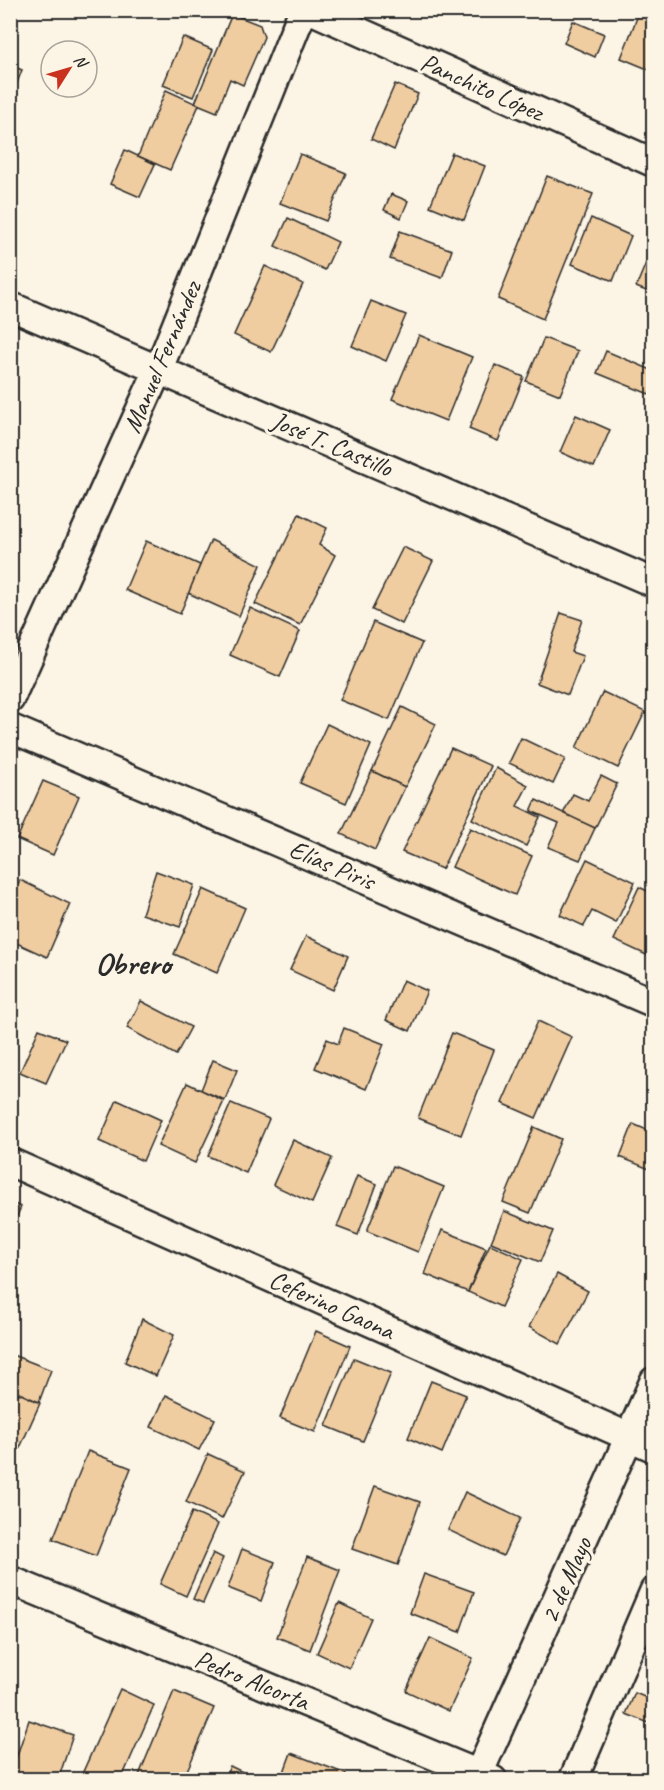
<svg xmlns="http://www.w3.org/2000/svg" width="664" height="1790" font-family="Caveat,sans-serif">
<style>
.building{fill:#f0cda1;stroke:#2b2b2b;stroke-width:1.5}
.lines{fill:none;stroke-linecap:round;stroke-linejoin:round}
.minor-casing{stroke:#2b2b2b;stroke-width:32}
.minor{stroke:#fcf5e5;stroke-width:27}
.labels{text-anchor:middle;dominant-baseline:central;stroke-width:6;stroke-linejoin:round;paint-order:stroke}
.street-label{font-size:26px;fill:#2b2b2b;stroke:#fcf5e5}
.district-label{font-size:32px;font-weight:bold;fill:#2b2b2b;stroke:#fcf5e5}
</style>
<rect width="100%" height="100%" fill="#fcf5e5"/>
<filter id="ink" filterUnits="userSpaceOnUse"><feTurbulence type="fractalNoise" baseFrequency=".0167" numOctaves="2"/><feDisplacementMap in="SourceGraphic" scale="12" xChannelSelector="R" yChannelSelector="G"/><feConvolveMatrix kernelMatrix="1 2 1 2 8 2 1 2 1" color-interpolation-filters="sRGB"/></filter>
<g filter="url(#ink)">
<g class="building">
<path d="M640,10H654V61L650,70L621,58Z"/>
<path d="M232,14L260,25L264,37L243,85L230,79L217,112L195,103Z"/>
<path d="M573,21L604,34L595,57L564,43Z"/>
<path d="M183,37L213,50L193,97L163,85Z"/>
<path d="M10,65L22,70L12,96L10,95Z"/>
<path d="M395,84L418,94L394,150L371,139Z"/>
<path d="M166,90L199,105L170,170L138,156Z"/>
<path d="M125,150L155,164L140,197L110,184Z"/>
<path d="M452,153L485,166L464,220L430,206Z"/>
<path d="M300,154L346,173L326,221L280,203Z"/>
<path d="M547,176L593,194L543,319L498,299Z"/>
<path d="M391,194L408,201L401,218L384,210Z"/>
<path d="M288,218L338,242L325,270L275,246Z"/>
<path d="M591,218L631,236L613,281L572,264Z"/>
<path d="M400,231L452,250L442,278L390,259Z"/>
<path d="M651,251L654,252V294L636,287Z"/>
<path d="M265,266L303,284L271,352L234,335Z"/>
<path d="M371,301L406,315L386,361L352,346Z"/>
<path d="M419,335L472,357L446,421L392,399Z"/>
<path d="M544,338L578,351L560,395L526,381Z"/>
<path d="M606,351L654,371V384L649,394L597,373Z"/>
<path d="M495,365L524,377L498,441L469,429Z"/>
<path d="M576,415L610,430L594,467L560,452Z"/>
<path d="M299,514L327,528L319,545L335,555L300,625L255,604Z"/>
<path d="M211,540L261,565L239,616L188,593Z"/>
<path d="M146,541L200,565L180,614L125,590Z"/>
<path d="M403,547L433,561L402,624L372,610Z"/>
<path d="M250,608L300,631L280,677L230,655Z"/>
<path d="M561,613L582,620L571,652L583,656L568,695L537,683Z"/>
<path d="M373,622L422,643L389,720L340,700Z"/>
<path d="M603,692L645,712L618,768L576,748Z"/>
<path d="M402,707L436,724L405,787L372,771Z"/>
<path d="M327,724L371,745L346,803L300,783Z"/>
<path d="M521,738L565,759L553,784L509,763Z"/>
<path d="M451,748L491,766L442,869L402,852Z"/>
<path d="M496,768L528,785L517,806L540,817L526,846L472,819Z"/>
<path d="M372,771L405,787L375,850L341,834Z"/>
<path d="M601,776L617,784L595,828L563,814L573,794L588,801Z"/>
<path d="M43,781L79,796L53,855L17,839Z"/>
<path d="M536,800L595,828L580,860L548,847L559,823L531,811Z"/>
<path d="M470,828L532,856L515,895L452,867Z"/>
<path d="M587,859L635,882L616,923L592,911L584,926L560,915Z"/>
<path d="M156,871L194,885L180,927L142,914Z"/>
<path d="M20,880L70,904L47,957L10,940V901Z"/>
<path d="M639,887L654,894L653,958L614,940Z"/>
<path d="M203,889L245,908L217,973L174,954Z"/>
<path d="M306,936L348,956L333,990L290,970Z"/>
<path d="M403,980L427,991L410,1031L386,1020Z"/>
<path d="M141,1001L191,1027L176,1055L127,1028Z"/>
<path d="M538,1021L572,1037L536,1118L502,1103Z"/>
<path d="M344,1028L384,1044L366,1089L315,1068L327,1039L338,1044Z"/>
<path d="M39,1029L66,1040L46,1083L20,1072Z"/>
<path d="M452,1033L494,1050L461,1135L418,1118Z"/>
<path d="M213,1060L237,1070L225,1100L201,1090Z"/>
<path d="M187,1083L224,1101L195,1163L158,1146Z"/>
<path d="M117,1100L161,1120L143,1161L99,1141Z"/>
<path d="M231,1103L269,1119L246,1173L208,1156Z"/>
<path d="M633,1124L654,1133V1171L620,1157Z"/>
<path d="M534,1127L561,1139L530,1213L503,1202Z"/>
<path d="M293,1140L332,1158L312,1203L273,1185Z"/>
<path d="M393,1166L444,1187L418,1252L367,1231Z"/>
<path d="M357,1176L377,1184L358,1235L337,1227Z"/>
<path d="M10,1202L21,1207L10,1232Z"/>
<path d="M504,1211L553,1231L540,1262L491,1242Z"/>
<path d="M442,1230L486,1248L468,1292L425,1274Z"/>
<path d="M490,1244L523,1259L501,1307L468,1292Z"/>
<path d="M557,1274L588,1291L560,1344L529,1327Z"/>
<path d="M142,1319L174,1335L156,1376L125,1362Z"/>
<path d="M316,1331L350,1346L315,1432L280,1418Z"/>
<path d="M10,1354L51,1370L39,1402L10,1389Z"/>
<path d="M354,1358L391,1373L363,1441L326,1426Z"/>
<path d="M431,1381L466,1395L442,1453L408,1438Z"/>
<path d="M19,1393L40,1403L19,1450L10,1446V1409Z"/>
<path d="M166,1395L215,1419L199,1450L151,1427Z"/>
<path d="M88,1451L131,1468L96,1556L53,1539Z"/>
<path d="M208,1454L245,1471L222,1519L186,1502Z"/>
<path d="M375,1486L420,1502L398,1565L352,1549Z"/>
<path d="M465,1492L520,1518L503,1556L448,1530Z"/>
<path d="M192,1512L218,1524L186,1596L160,1584Z"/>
<path d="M242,1549L275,1562L261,1601L228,1588Z"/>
<path d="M213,1553L223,1558L203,1603L193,1599Z"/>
<path d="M307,1557L340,1570L310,1650L277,1637Z"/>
<path d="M424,1574L474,1592L460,1632L410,1613Z"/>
<path d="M339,1603L371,1618L349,1668L317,1653Z"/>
<path d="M430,1638L473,1658L449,1711L406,1691Z"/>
<path d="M120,1689L154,1705L121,1780H94L82,1774Z"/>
<path d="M174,1691L214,1708L183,1780H137Z"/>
<path d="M635,1693L654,1701V1725L626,1714Z"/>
<path d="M29,1720L73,1735L58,1780H21L10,1776Z"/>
<path d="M291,1753L346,1774L344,1780H281Z"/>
<path d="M230,1766L259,1780H224Z"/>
</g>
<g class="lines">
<defs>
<g id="minor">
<path d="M311,10L654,163"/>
<path d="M10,306L654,583"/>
<path d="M10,699L159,368L303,10"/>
<path d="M10,728L654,1003"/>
<path d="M10,1162L654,1448"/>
<path d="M10,1580L493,1780"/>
<path d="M476,1780L654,1381"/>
<path d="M573,1780L654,1591"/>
</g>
</defs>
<use href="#minor" class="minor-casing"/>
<use href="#minor" class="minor"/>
</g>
</g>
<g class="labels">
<g class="street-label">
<text transform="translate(482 87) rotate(24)">Panchito López</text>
<text transform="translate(162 357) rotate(-67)">Manuel Fernández</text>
<text transform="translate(332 444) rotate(23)">José T. Castillo</text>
<text transform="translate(332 865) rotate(23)">Elías Piris</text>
<text transform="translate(332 1305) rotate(24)">Ceferino Gaona</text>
<text transform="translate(566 1580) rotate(-66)">2 de Mayo</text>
<text transform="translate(252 1680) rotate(22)">Pedro Alcorta</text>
</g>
<g class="district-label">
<text x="133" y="963">Obrero</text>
</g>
</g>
<rect width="664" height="1790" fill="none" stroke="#fcf5e5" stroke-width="36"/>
<rect x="18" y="18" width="628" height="1754" fill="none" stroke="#2b2b2b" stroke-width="2" filter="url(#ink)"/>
<g transform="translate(69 69) rotate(53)"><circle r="28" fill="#fcf5e5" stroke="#a8a49b" stroke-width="1.5"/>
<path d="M0-4.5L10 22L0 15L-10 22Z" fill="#c8321e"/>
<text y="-9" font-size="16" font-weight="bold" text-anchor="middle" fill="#2b2b2b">N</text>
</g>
</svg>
